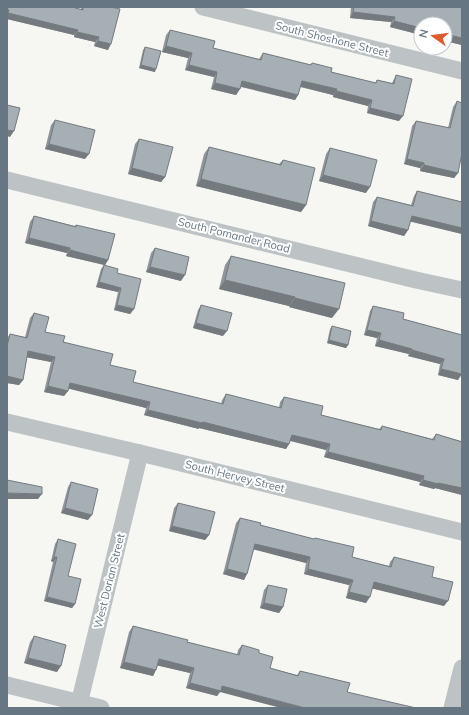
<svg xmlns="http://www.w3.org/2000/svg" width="469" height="715" font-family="Mulish,sans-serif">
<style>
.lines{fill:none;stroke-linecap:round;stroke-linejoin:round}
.minor{stroke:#bdc2c5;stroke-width:17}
.wall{fill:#8f969b}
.shaded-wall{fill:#747a7e}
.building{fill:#a6afb4;stroke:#747a7e}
.labels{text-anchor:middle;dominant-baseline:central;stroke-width:4;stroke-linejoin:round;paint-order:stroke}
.street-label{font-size:11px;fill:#667683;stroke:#fff}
</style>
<rect width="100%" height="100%" fill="#f6f6f3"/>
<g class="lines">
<g class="minor">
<path d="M203,7L462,71"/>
<path d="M7,180L416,280L462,290"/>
<path d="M7,422L140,453L462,532"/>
<path d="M7,685L101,708"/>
<path d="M78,708L140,453"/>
<path d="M452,708L462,668"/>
</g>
</g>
<g class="wall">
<path d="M7,7L81,9V7H111L108,50L94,46L95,42L74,37V35L7,19Z"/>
<path d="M351,7H462V45L445,41L421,24V35L390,27L391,22L350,18Z"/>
<path d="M170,30L213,48L259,59L263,53L311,65L312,63L331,72L375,83L377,80L392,83L396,75L399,121L367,113L368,106L333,97V95L300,87L298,95L295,100L241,87L236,95L211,89L214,77L185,70L188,58L162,52L166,35Z"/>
<path d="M145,47L155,72L139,68L143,50Z"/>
<path d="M457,101L458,173L454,178L420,171V168L404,164L412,126L416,121L448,128L453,107Z"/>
<path d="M55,120L85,159L45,149L51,125Z"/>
<path d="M139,139L165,177L161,182L128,174L135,144Z"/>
<path d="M209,147L279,164L283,160L306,205L301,212L196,186L204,154Z"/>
<path d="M330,148L366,193L319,181L326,154Z"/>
<path d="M417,191L462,202V234L410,221L408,230L404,236L368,226L373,202L377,197L411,205L414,196Z"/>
<path d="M34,216L75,226L76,225L108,260L105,265L117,273L134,309L130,314L114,310L118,292L96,287L101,269L104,265L66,256L67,253L25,243L30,222Z"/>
<path d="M155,248L181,281L146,272L151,253Z"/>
<path d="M231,256L332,318L289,307V306L219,289L225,265Z"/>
<path d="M201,305L223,336L193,328L198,310Z"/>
<path d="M373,306L403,319L462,335L458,380L438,375L440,364L408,356L409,354L375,346L377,338L364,335L370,311Z"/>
<path d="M34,313L45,332L110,365L133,382L221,404L222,400L226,394L279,408L280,402L284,397L321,415L379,429L382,426L432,439L436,434L461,441L462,436V495L435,488L434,489L419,485L420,482L324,457L326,450L290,441L289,444L286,449L199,428V429L144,415L146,408L68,388V391L64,396L44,392L51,362L27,357L23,380L19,385L7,383V338L10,334L25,337L30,318Z"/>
<path d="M332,326L348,345L346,348L327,343L330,329Z"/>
<path d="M71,482L88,520L61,513L68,487Z"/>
<path d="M178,503L209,535L205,540L169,531L174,508Z"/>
<path d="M240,518L260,525L314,539L315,538L352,557L389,566L390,562L394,557L432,577L444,606L372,588L366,603L346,598L349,585L304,574L306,563L254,549L244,580L223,574L236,523Z"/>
<path d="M58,539L75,604L72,608L44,601L53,562L51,561L55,544Z"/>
<path d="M268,585L283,607L279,613L260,608L264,590Z"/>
<path d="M133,626L187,642L237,655L238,650L242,645L259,653L270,668L297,675L300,671L350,683L220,692L217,696L186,688L190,673L158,665L153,676L120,668L129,632Z"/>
<path d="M34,636L57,672L24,663L30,642Z"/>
</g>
<g class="shaded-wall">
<path d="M353,12L395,17L391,22L350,18Z"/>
<path d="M8,13L78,30L74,35L7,19V15Z"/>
<path d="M394,21L421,28V35L390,27Z"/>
<path d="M77,32L99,37L95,42L74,37Z"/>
<path d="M445,34L462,38V45L445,41Z"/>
<path d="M98,41L111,44L108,50L94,46Z"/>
<path d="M166,46L192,53L188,58L162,52Z"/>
<path d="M141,65L156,69L155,72L139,68Z"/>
<path d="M189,65L217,72L214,77L185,70Z"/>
<path d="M242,81L298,95L295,100L239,86Z"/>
<path d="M302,81L337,89L333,95L298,86Z"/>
<path d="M215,83L240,89L236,95L211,89Z"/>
<path d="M336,91L372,100L368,106L333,97Z"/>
<path d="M370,108L403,116L399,121L367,113Z"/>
<path d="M7,130L14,131L10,137L7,136Z"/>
<path d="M49,144L89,154L85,159L45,149Z"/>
<path d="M407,159L424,163L420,168L404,164Z"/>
<path d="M424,165L458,173L454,178L420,171Z"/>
<path d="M132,168L165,177L161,182L128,174Z"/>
<path d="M323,175L370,187L366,193L319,181Z"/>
<path d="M201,179L306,205L301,212L196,186Z"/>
<path d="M412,216L462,228V234L408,221Z"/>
<path d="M371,221L408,230L404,236L368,226Z"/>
<path d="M29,238L70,248L67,253L25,243Z"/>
<path d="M70,250L108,260L105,265L66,256Z"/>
<path d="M150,267L185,275L181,281L146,272Z"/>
<path d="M225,280L295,297L289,306L219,289Z"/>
<path d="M99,282L121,288L118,292L96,287Z"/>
<path d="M295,298L339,309L332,318L289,307Z"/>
<path d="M117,305L134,309L130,314L114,310Z"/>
<path d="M196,323L227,331L223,336L193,328Z"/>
<path d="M367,330L381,333L377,338L364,335Z"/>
<path d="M329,340L348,345L346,348L327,343Z"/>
<path d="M379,340L412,349L409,354L375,346Z"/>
<path d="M412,350L444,359L440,364L408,356Z"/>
<path d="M28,351L55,357L51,362L25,357Z"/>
<path d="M441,369L462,374L458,380L438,375Z"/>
<path d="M7,376L23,380L19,385L7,383Z"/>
<path d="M70,383L150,402L146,408L66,388Z"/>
<path d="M48,386L68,391L64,396L44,392Z"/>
<path d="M148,410L203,422L289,444L286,449L199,428V429L144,415Z"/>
<path d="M292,435L330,444L326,450L288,440Z"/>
<path d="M328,452L424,476L420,482L324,457Z"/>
<path d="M423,480L438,483L462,488V495L435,488L434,489L419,485Z"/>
<path d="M7,493L42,494L38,499H7Z"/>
<path d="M65,508L92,515L88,520L61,513Z"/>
<path d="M172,526L209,535L205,540L169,531Z"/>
<path d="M255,544L310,557L306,563L252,549Z"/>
<path d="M54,557H57L53,562L51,561Z"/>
<path d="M227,569L247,574L244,580L223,574Z"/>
<path d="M308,569L353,580L349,585L304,574Z"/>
<path d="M374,582L448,601L444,606L370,588Z"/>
<path d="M349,592L370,597L366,603L346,598Z"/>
<path d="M47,597L75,604L72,608L44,601Z"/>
<path d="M264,603L283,607L279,613L260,608Z"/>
<path d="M28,658L61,666L57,672L24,663Z"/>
<path d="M159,659L194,668L190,673L155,665Z"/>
<path d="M124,662L156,670L153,676L120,668Z"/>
<path d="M190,683L222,686L305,708H281L220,692L217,696L186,688Z"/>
</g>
<g class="building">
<path d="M7,7H72L83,10V7H111L120,9L111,44L98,41L99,37L77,32L78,30L8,13L9,10L7,9Z"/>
<path d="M354,7H462V38L445,34V24H421V28L394,21L395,17L353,12Z"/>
<path d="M170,30L215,41L213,48L261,60L263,53L311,65L312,63L332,68L331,72L376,83L377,80L394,84L396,75L412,79L403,116L370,108L372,100L336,91L337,89L302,81L298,95L242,81L240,89L215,83L217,72L189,65L192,53L166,46Z"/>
<path d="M145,47L161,51L156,69L141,65Z"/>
<path d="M457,101L462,103V153L458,173L424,165V163L407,159L416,121L450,128Z"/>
<path d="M7,105L20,108L14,131L7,130Z"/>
<path d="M55,120L95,130L89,154L49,144Z"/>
<path d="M139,139L173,147L165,177L132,168Z"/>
<path d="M209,147L281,165L283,160L315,168L306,205L201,179Z"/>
<path d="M330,148L377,160L370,187L323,175Z"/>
<path d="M417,191L462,202V228L412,216L408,230L371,221L377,197L413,206Z"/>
<path d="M34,216L76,227V225L115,234L108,260L70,250V248L29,238Z"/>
<path d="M155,248L189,257L185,275L150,267Z"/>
<path d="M231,256L345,283L339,309L295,298V297L225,280Z"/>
<path d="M104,265L118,269L117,273L141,279L134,309L117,305L121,288L99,282Z"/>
<path d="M201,305L232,313L227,331L196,323Z"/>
<path d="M373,306L404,313L403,319L462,335V374L441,369L444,359L412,350V349L379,340L381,333L367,330Z"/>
<path d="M34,313L49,317L45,332L65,336L63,342L113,354L110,365L136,371L133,382L223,404L226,394L281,408L284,397L323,406L321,415L381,430L382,426L434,440L436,434L462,442V488L438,483V484L423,480L424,476L328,452L330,444L292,435L289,444L203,422L202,423L148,410L150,402L70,383L68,391L48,386L55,357L28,351L23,380L7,376V346L10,334L27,338Z"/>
<path d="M332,326L351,331L348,345L329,340Z"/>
<path d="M7,480L42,487V494L7,493Z"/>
<path d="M71,482L98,489L92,515L65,508Z"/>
<path d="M178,503L215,512L209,535L172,526Z"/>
<path d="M240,518L261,523L260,525L314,539L315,538L354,547L352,557L391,567L394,557L434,567L432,577L453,582L448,601L374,582L370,597L349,592L353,580L308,569L310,557L255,544L247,574L227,569Z"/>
<path d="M58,539L76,544L68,576L81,579L75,604L47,597L57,557H54Z"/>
<path d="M268,585L287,589L283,607L264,603Z"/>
<path d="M133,626L188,640L187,642L239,655L242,645L259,650V653L273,657L270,668L298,676L300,671L350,683L347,692L416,708H305L222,686L221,691L190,683L194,668L159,659L156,670L124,662Z"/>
<path d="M34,636L66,645L61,666L28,658Z"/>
</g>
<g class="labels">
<g class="street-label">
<text transform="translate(332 39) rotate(14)">South Shoshone Street</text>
<text transform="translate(234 235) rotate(14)">South Pomander Road</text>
<text transform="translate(235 476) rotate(14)">South Hervey Street</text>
<text transform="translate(109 581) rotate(-76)">West Dorian Street</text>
</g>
</g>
<rect width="469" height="715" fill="none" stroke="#667683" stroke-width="16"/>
<g transform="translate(433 36) rotate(284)"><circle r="19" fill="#ffffff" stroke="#c2c8cd"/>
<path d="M0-3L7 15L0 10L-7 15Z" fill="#dd5b2d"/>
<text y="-6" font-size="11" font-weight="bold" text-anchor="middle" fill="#667683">N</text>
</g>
</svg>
